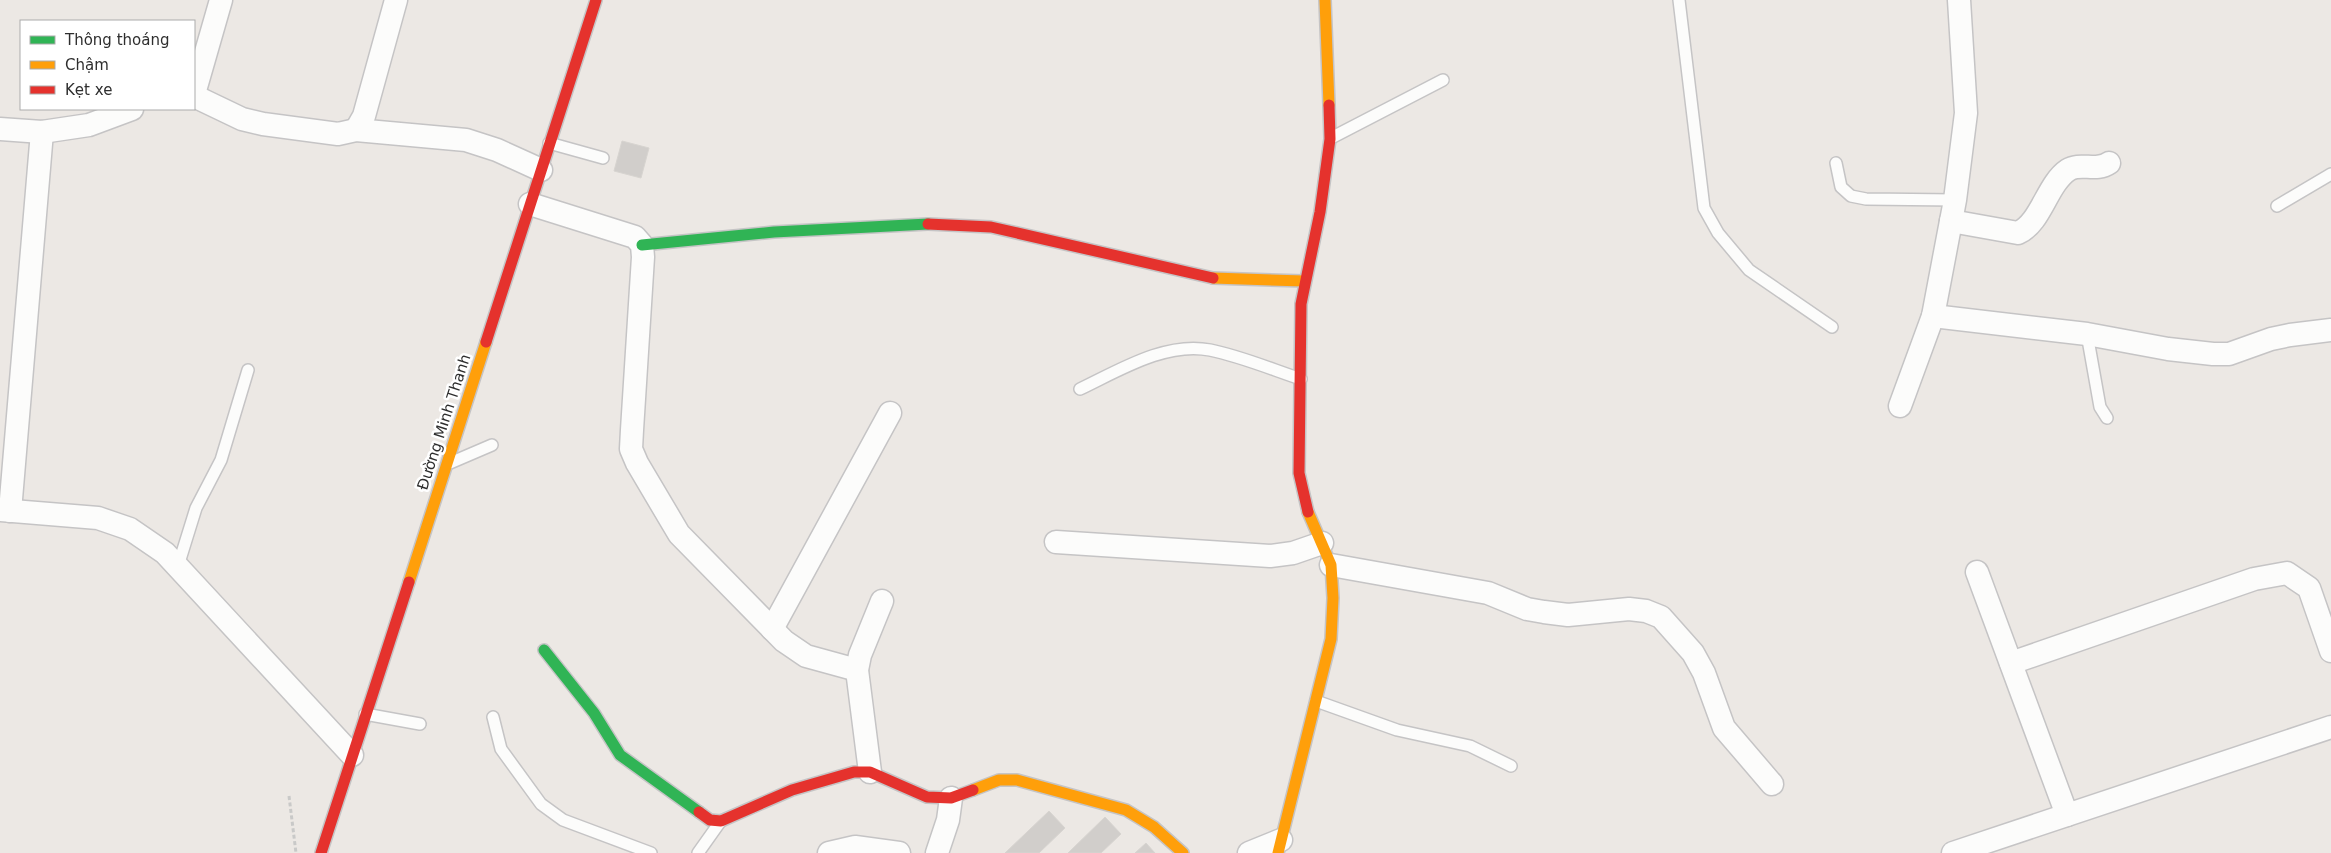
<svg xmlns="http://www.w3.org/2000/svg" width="2331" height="853" font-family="'DejaVu Sans',sans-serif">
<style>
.building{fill:#d1cecb;stroke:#d7d4d0}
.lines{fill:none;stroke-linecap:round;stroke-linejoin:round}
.lane-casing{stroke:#c5c4c5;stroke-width:14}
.street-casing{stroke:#c5c4c5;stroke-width:25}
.fast-casing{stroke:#c5c4c5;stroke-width:14}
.slow-casing{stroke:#c5c4c5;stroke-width:14}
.jam-casing{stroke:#c5c4c5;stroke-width:14}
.path{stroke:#c9c9c8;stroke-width:3;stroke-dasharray:4 2.5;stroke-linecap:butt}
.lane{stroke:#fcfcfb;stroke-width:11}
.street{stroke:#fcfcfb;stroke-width:22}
.fast{stroke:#30b455;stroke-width:11}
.slow{stroke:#ff9f0a;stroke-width:11}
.jam{stroke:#e5322d;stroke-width:11}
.labels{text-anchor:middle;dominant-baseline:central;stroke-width:5;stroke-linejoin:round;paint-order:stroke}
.street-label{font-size:15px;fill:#2e2e2e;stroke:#fff}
</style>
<rect width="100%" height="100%" fill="#ece8e4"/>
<g class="building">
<path d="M622,141L649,148L641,178L614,171Z"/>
<path d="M1049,811L1065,828L1039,853H1005Z"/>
<path d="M1105,817L1121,834L1101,853H1068Z"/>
<path d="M1146,843L1155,853H1135Z"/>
</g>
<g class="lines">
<defs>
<g id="lane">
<path d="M1679,0L1704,208L1718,233L1749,270L1832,327"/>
<path d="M1331,138L1443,80"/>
<path d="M549,143L603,158"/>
<path d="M1836,163L1841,187L1851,196L1866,199L1955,200"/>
<path d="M2277,206L2331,174"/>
<path d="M2087,334L2100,407L2107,418"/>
<path d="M1080,389C1118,371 1166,341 1210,350C1240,356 1271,369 1301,379"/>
<path d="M450,463L492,445"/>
<path d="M178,566L196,508L221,460L248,370"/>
<path d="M1316,701L1397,730L1470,746L1511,766"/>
<path d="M365,714L420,724"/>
<path d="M493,717L501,749L541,804L563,820L651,853"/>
<path d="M698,853L720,822"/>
</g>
<g id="street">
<path d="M194,94L221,0"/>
<path d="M194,96L242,119L263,124L338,134L356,130L466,140L497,150L541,170"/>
<path d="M0,129L42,132L89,125L132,109"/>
<path d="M356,130L364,116L396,0"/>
<path d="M530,204L635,237L642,245L643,257L632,430L631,449L637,463L679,534L784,641L806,656L857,670"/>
<path d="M1951,221L2018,233C2041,223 2047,184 2068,170C2080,162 2096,172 2109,163"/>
<path d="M1933,316L2087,334L2168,349L2213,354H2229L2271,339L2290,335L2331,330"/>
<path d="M1900,406L1933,316L1955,200L1966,113L1959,0"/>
<path d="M0,510L98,518L130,529L165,553L352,755"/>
<path d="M10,511L42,132"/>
<path d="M1056,542L1270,556L1293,553L1322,543"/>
<path d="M1331,565L1488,593L1527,609L1544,612L1568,615L1629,609L1646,611L1661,617L1693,653L1704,673L1724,728L1772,784"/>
<path d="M1977,572L2067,815"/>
<path d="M772,629L890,413"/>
<path d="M2011,663L2254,579L2287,573L2309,588L2331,651"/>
<path d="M870,772L857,670L860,655L882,601"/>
<path d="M829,853L855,847L899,853"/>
<path d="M937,853L948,820L951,798"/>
<path d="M1249,853L1281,840"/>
<path d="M1953,853L2331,727"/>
</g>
<g id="fast">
<path d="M642,245L774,232L928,224"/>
<path d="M544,650L594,713L620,755L699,812"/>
</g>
<g id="slow">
<path d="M1325,0L1329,105"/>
<path d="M1213,278L1304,281"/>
<path d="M409,582L486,342"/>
<path d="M973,790L999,780H1017L1126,810L1154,827L1183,853"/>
<path d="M1278,853L1331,639L1333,598L1331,565L1308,512"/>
</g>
<g id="jam">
<path d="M928,224L991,227L1213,278"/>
<path d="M486,342L596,0"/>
<path d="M1308,512L1299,473L1301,304L1320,212L1330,139L1329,105"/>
<path d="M699,812L710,820L721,821L792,790L854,772H870L927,797L951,798L973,790"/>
<path d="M321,853L409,582"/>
</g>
</defs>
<use href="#lane" class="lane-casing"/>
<use href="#street" class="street-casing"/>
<use href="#fast" class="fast-casing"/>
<use href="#slow" class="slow-casing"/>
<use href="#jam" class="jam-casing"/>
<path class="path" d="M289,796L296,853"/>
<use href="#lane" class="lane"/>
<use href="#street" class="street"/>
<use href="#fast" class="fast"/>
<use href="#slow" class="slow"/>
<use href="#jam" class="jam"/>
</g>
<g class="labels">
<g class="street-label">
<text transform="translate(444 422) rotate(-72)">Đường Minh Thanh</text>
</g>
</g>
<rect x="20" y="20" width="175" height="90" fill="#ffffff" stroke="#ababab"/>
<rect x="30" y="36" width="25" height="8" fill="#30b455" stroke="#ababab"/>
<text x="65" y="45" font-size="15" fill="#2e2e2e">Thông thoáng</text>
<rect x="30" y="61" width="25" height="8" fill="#ff9f0a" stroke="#ababab"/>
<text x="65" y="70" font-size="15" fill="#2e2e2e">Chậm</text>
<rect x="30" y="86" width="25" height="8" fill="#e5322d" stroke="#ababab"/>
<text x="65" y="95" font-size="15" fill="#2e2e2e">Kẹt xe</text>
</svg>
